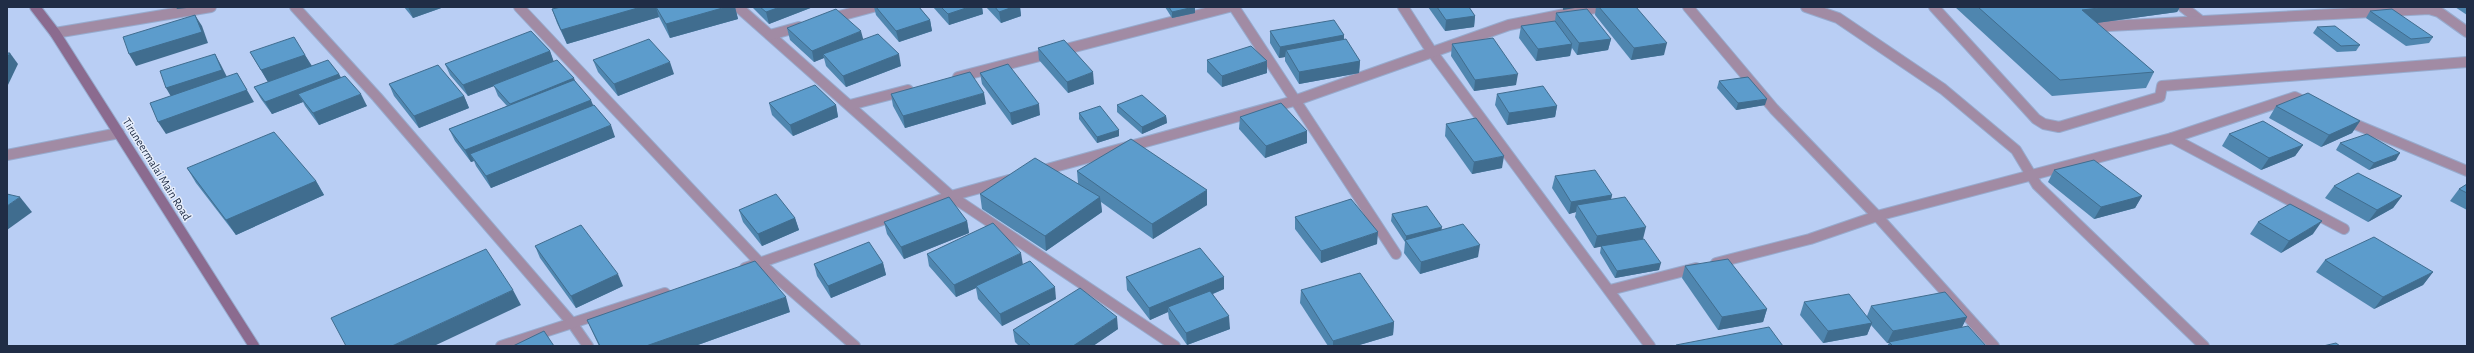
<svg xmlns="http://www.w3.org/2000/svg" width="2474" height="353" font-family="'Alegreya Sans',sans-serif">
<style>
.lines{fill:none;stroke-linecap:round;stroke-linejoin:round}
.street-casing{stroke:#97abce;stroke-width:12}
.secondary-casing{stroke:#97abce;stroke-width:12}
.street{stroke:#a18ba4;stroke-width:10}
.secondary{stroke:#8b6b8f;stroke-width:10}
.wall{fill:#4f86af}
.shaded-wall{fill:#406d8f}
.building{fill:#5c9ccc;stroke:#406d8f}
.labels{text-anchor:middle;dominant-baseline:central;stroke-width:3;stroke-linejoin:round;paint-order:stroke}
.street-label{font-size:12px;fill:#202d46;stroke:#e7eefb}
</style>
<rect width="100%" height="100%" fill="#b9cef4"/>
<g class="lines">
<defs>
<g id="street">
<path d="M295,7L377,97L572,323L588,346"/>
<path d="M519,7L760,263L855,346"/>
<path d="M738,7L951,196L1175,346"/>
<path d="M1234,7L1396,254"/>
<path d="M1403,7L1432,52L1650,346"/>
<path d="M1688,7L1774,109L1877,216L1994,346"/>
<path d="M1806,7L1838,18L1943,89L2016,150L2037,185L2204,346"/>
<path d="M1934,7L2036,119L2044,124L2059,127L2160,97L2162,86L2467,62"/>
<path d="M2183,7L2201,21"/>
<path d="M832,18L873,7"/>
<path d="M2090,27L2429,9L2439,12L2467,32"/>
<path d="M55,33L211,7"/>
<path d="M770,35L799,27"/>
<path d="M958,77L1229,7"/>
<path d="M850,105L908,90"/>
<path d="M2345,120L2467,171"/>
<path d="M2172,138L2344,229"/>
<path d="M7,155L119,133"/>
<path d="M1040,171L1294,101L1509,25L1600,7"/>
<path d="M1716,263L1810,239L1877,216L2172,138L2295,97L2307,103"/>
<path d="M745,268L951,196L1009,180"/>
<path d="M1610,290L1696,268"/>
<path d="M501,346L665,293"/>
</g>
<path id="secondary" d="M35,7L55,33L254,346"/>
</defs>
<use href="#street" class="street-casing"/>
<use href="#secondary" class="secondary-casing"/>
<use href="#street" class="street"/>
<use href="#secondary" class="secondary"/>
</g>
<g class="wall">
<path d="M404,7H444L413,18Z"/>
<path d="M561,7H735L738,19L670,38L659,17L567,44L557,23L552,9Z"/>
<path d="M752,7H813L769,24Z"/>
<path d="M874,7H919L930,20L932,31L899,42L876,15Z"/>
<path d="M933,7H982L983,14L949,25Z"/>
<path d="M986,7H1020L1021,16L1001,23Z"/>
<path d="M1165,7H1195V13L1172,18Z"/>
<path d="M1428,7H1469L1475,16L1474,27L1445,31Z"/>
<path d="M1596,7H1636L1664,55L1631,60L1595,15Z"/>
<path d="M1955,7H2180L2177,12L2096,23L2154,72L2146,88L2052,96Z"/>
<path d="M2455,7H2467V15Z"/>
<path d="M2370,11L2433,37L2429,43L2406,46L2366,18Z"/>
<path d="M1556,13L1611,39L1608,50L1577,55L1572,48L1570,56L1536,61L1519,38L1521,26L1555,21Z"/>
<path d="M2317,27L2360,45L2356,51L2337,52L2313,33Z"/>
<path d="M787,28L863,39L901,66L846,87L826,66L824,58L814,62L790,40Z"/>
<path d="M1270,31L1344,35V40L1360,61L1359,73L1299,84L1285,61V57L1279,58L1270,43Z"/>
<path d="M1452,44L1516,85L1474,91L1451,56Z"/>
<path d="M1038,48L1094,84L1068,93L1039,60Z"/>
<path d="M550,51L553,61L575,81L615,137L491,188L476,166L474,161L471,162L455,141L449,129L507,106L498,96L494,86L468,96L450,75L445,64Z"/>
<path d="M250,52L305,55L311,66L339,74L341,78L367,106L319,125L305,106L303,102L272,114L261,99L254,87L295,72L268,82Z"/>
<path d="M593,60L674,74L618,96L598,72Z"/>
<path d="M1207,60L1267,73L1222,87L1207,72Z"/>
<path d="M980,73L1040,115L1012,125L982,84Z"/>
<path d="M1719,81L1765,105L1736,110L1717,88Z"/>
<path d="M389,84L464,96L469,108L419,128L394,96Z"/>
<path d="M891,94L986,104L905,128L893,106Z"/>
<path d="M1497,94L1557,106L1555,117L1507,125L1495,105Z"/>
<path d="M769,103L836,105L838,117L793,136L772,115Z"/>
<path d="M1117,105L1166,116L1167,123L1142,134L1117,112Z"/>
<path d="M2276,106L2360,121L2352,133L2321,147L2269,118Z"/>
<path d="M1079,113L1119,136L1097,143L1079,119Z"/>
<path d="M1240,117L1307,131V143L1265,158L1239,129Z"/>
<path d="M1446,124L1502,168L1472,174L1445,136Z"/>
<path d="M2229,134L2303,145L2295,156L2261,170L2222,146Z"/>
<path d="M2340,143L2396,160L2369,170L2336,150Z"/>
<path d="M187,168L316,181L324,195L236,235L196,183Z"/>
<path d="M2054,170L2142,196L2135,208L2094,219L2048,182Z"/>
<path d="M1077,171L1207,205L1153,239L1101,202L1102,212L1046,251L982,209L980,194L1078,183Z"/>
<path d="M1555,176L1612,195L1611,199L1643,239L1659,270L1615,278L1600,253L1601,246L1594,248L1575,217L1576,212L1569,214L1552,188Z"/>
<path d="M2467,184V210L2450,201L2459,189Z"/>
<path d="M2334,186L2402,196L2393,208L2368,222L2325,198Z"/>
<path d="M739,210L795,218L799,230L762,246L743,222Z"/>
<path d="M1392,214L1442,230L1478,257L1420,274L1404,253L1405,242L1391,221Z"/>
<path d="M1295,217L1377,244L1321,263L1295,229Z"/>
<path d="M967,221L969,233L904,259L887,234L884,222Z"/>
<path d="M2258,222L2313,234L2281,253L2250,234Z"/>
<path d="M535,246L623,286L576,308L540,258Z"/>
<path d="M927,254L1023,264L1056,299L1002,326L978,299L976,288L956,297L929,266Z"/>
<path d="M2325,260L2433,272L2423,285L2374,309L2316,272Z"/>
<path d="M883,263L886,275L831,298L817,276L814,264Z"/>
<path d="M1685,266L1767,309L1763,322L1718,330L1682,278Z"/>
<path d="M1126,277L1224,289L1213,294L1230,329L1187,345L1169,319L1168,312L1150,320L1127,290Z"/>
<path d="M1301,290L1394,322L1393,335L1356,346H1328L1300,303Z"/>
<path d="M1804,302L1867,316L1871,306L1967,317L1962,327L1986,346H1887L1889,343H1887L1871,325L1867,335L1823,343L1800,315Z"/>
<path d="M790,312L695,346H599L587,320Z"/>
<path d="M1118,329L1093,346H1019L1015,342L1013,330Z"/>
</g>
<g class="shaded-wall">
<path d="M176,7H196L177,9Z"/>
<path d="M408,7H444L413,18Z"/>
<path d="M641,7H656L659,17L567,44L561,30Z"/>
<path d="M726,7H735L738,19L670,38L666,24Z"/>
<path d="M780,7H813L769,24L766,12Z"/>
<path d="M969,7H982L983,14L949,25L948,14Z"/>
<path d="M1013,7H1020L1021,16L1001,23L999,12Z"/>
<path d="M1194,7H1195V13L1172,18V12Z"/>
<path d="M1563,7H1581L1563,10Z"/>
<path d="M2107,7H2180L2177,12L2075,26L2082,10Z"/>
<path d="M195,15L202,26L208,43L136,66L129,54Z"/>
<path d="M1475,16L1474,27L1445,31L1446,20Z"/>
<path d="M930,20L932,31L899,42L896,31Z"/>
<path d="M861,31L864,42L823,54L824,58L814,62L812,51Z"/>
<path d="M1344,35L1343,46L1286,50L1285,57L1279,58L1280,47Z"/>
<path d="M1611,39L1608,50L1577,55L1579,43Z"/>
<path d="M1667,43L1664,55L1631,60L1634,48Z"/>
<path d="M1572,44L1570,56L1536,61L1538,49Z"/>
<path d="M550,51L554,62L493,85L494,86L468,96L463,85Z"/>
<path d="M10,53L18,64L7,87V58Z"/>
<path d="M215,54L221,65L229,81L173,100L166,88Z"/>
<path d="M899,54L901,66L846,87L843,76Z"/>
<path d="M305,55L312,66L268,82L261,70Z"/>
<path d="M1267,61V73L1222,87V76Z"/>
<path d="M1360,61L1359,73L1299,84V72Z"/>
<path d="M670,62L674,74L618,96L614,84Z"/>
<path d="M1093,72L1094,84L1068,93L1067,82Z"/>
<path d="M237,73L254,102L166,134L158,122Z"/>
<path d="M339,74L345,85L298,94L303,102L272,114L265,102Z"/>
<path d="M1518,74L1516,85L1474,91L1475,80Z"/>
<path d="M574,78L578,89L515,116L510,104Z"/>
<path d="M984,93L986,104L905,128L903,116Z"/>
<path d="M361,94L367,106L319,125L313,113Z"/>
<path d="M464,96L469,108L419,128L414,116Z"/>
<path d="M1767,99L1765,105L1736,110L1738,103Z"/>
<path d="M591,100L596,112L470,154L474,161L471,162L465,150Z"/>
<path d="M1039,104L1040,115L1012,125L1010,113Z"/>
<path d="M836,105L838,117L793,136L790,125Z"/>
<path d="M1557,106L1555,117L1507,125L1509,113Z"/>
<path d="M1166,116L1167,123L1142,134V127Z"/>
<path d="M2360,121L2352,133L2321,147L2329,135Z"/>
<path d="M611,125L615,137L491,188L486,176Z"/>
<path d="M1119,130V136L1097,143V137Z"/>
<path d="M1307,131V143L1265,158L1266,146Z"/>
<path d="M2303,145L2295,156L2261,170L2269,158Z"/>
<path d="M2400,153L2396,160L2369,170L2374,163Z"/>
<path d="M1504,156L1502,168L1472,174L1474,162Z"/>
<path d="M316,181L324,195L236,235L226,220Z"/>
<path d="M1207,190V205L1153,239L1152,224Z"/>
<path d="M1612,195L1609,207L1577,205L1576,212L1569,214L1571,202Z"/>
<path d="M2142,196L2135,208L2094,219L2101,207Z"/>
<path d="M2402,196L2393,208L2368,222L2377,210Z"/>
<path d="M20,197L32,212L7,230V206Z"/>
<path d="M1100,197L1102,212L1046,251L1045,236Z"/>
<path d="M795,218L799,230L762,246L758,234Z"/>
<path d="M967,221L969,233L904,259L901,247Z"/>
<path d="M2322,221L2313,234L2281,253L2289,241Z"/>
<path d="M1442,227L1441,234L1406,241V236Z"/>
<path d="M1646,227L1643,239L1594,248L1597,236Z"/>
<path d="M1378,232L1377,244L1321,263V251Z"/>
<path d="M1480,245L1478,257L1420,274L1421,262Z"/>
<path d="M1021,253L1023,265L976,286V288L956,297L954,285Z"/>
<path d="M883,263L886,275L831,298L828,286Z"/>
<path d="M1661,263L1659,270L1615,278L1617,271Z"/>
<path d="M2433,272L2423,285L2374,309L2383,297Z"/>
<path d="M618,274L623,286L576,308L571,296Z"/>
<path d="M1224,277V289L1171,311L1168,307V312L1150,320L1149,308Z"/>
<path d="M1055,287L1056,299L1002,326L1000,314Z"/>
<path d="M513,290L521,305L434,346H392Z"/>
<path d="M786,297L790,312L695,346H646Z"/>
<path d="M1767,309L1763,322L1718,330L1722,317Z"/>
<path d="M1229,316L1230,329L1187,345L1186,333Z"/>
<path d="M1117,317L1118,329L1093,346H1073Z"/>
<path d="M1967,317L1961,329L1889,342V343H1887L1893,331Z"/>
<path d="M1394,322L1393,335L1356,346H1333V341Z"/>
<path d="M1872,323L1867,335L1823,343L1828,331Z"/>
</g>
<g class="building">
<path d="M561,7H641L561,30L552,9Z"/>
<path d="M656,7H726L666,24Z"/>
<path d="M760,7H780L766,12Z"/>
<path d="M876,7H919L930,20L896,31Z"/>
<path d="M941,7H969L948,14Z"/>
<path d="M995,7H1013L999,12Z"/>
<path d="M1169,7H1194L1172,12Z"/>
<path d="M1437,7H1469L1475,16L1446,20Z"/>
<path d="M1599,7H1636L1667,43L1634,48Z"/>
<path d="M1978,7H2107L2082,10L2154,72L2060,80Z"/>
<path d="M836,9L861,31L812,51L787,28Z"/>
<path d="M1587,9L1611,39L1579,43L1556,13Z"/>
<path d="M2392,9L2433,37L2411,39L2370,11Z"/>
<path d="M195,15L202,32L129,54L123,37Z"/>
<path d="M1334,20L1344,35L1280,47L1270,31Z"/>
<path d="M1555,21L1572,44L1538,49L1521,26Z"/>
<path d="M2335,26L2360,45L2341,46L2317,27Z"/>
<path d="M531,31L550,51L463,85L445,64Z"/>
<path d="M878,34L899,54L843,76L823,54Z"/>
<path d="M294,37L305,55L261,70L250,52Z"/>
<path d="M1493,38L1518,74L1475,80L1452,44Z"/>
<path d="M649,39L670,62L614,84L593,60Z"/>
<path d="M1346,39L1360,61L1299,72L1286,50Z"/>
<path d="M1064,40L1093,72L1067,82L1038,48Z"/>
<path d="M1251,46L1267,61L1222,76L1207,60Z"/>
<path d="M7,53H10L7,58Z"/>
<path d="M215,54L222,70L166,88L160,71Z"/>
<path d="M328,60L339,74L265,102L254,87Z"/>
<path d="M557,60L574,78L510,104L493,85Z"/>
<path d="M1008,64L1039,104L1010,113L980,73Z"/>
<path d="M438,65L464,96L414,116L389,84Z"/>
<path d="M970,72L984,93L903,116L891,94Z"/>
<path d="M237,73L247,90L158,122L150,103Z"/>
<path d="M345,76L361,94L313,113L298,94Z"/>
<path d="M1748,77L1767,99L1738,103L1719,81Z"/>
<path d="M574,80L591,100L465,150L449,129Z"/>
<path d="M815,85L836,105L790,125L769,103Z"/>
<path d="M1543,86L1557,106L1509,113L1497,94Z"/>
<path d="M2308,93L2360,121L2329,135L2276,106Z"/>
<path d="M1142,95L1166,116L1142,127L1117,105Z"/>
<path d="M1281,103L1307,131L1266,146L1240,117Z"/>
<path d="M594,105L611,125L486,176L470,154Z"/>
<path d="M1100,106L1119,130L1097,137L1079,113Z"/>
<path d="M1476,118L1504,156L1474,162L1446,124Z"/>
<path d="M2263,121L2303,145L2269,158L2229,134Z"/>
<path d="M274,132L316,181L226,220L187,168Z"/>
<path d="M2367,134L2400,153L2374,163L2340,143Z"/>
<path d="M1131,139L1207,190L1152,224L1077,171Z"/>
<path d="M1035,158L1100,197L1045,236L980,194Z"/>
<path d="M2094,160L2142,196L2101,207L2054,170Z"/>
<path d="M1595,170L1612,195L1571,202L1555,176Z"/>
<path d="M2358,173L2402,196L2377,210L2334,186Z"/>
<path d="M2467,184V193L2459,189Z"/>
<path d="M7,194L20,197L7,206Z"/>
<path d="M776,194L795,218L758,234L739,210Z"/>
<path d="M949,197L967,221L901,247L884,222Z"/>
<path d="M1625,197L1646,227L1597,236L1577,205Z"/>
<path d="M1351,199L1378,232L1321,251L1295,217Z"/>
<path d="M2290,204L2322,221L2289,241L2258,222Z"/>
<path d="M1427,206L1442,227L1406,236L1392,214Z"/>
<path d="M993,223L1021,253L954,285L927,254Z"/>
<path d="M1463,224L1480,245L1421,262L1405,240Z"/>
<path d="M581,225L618,274L571,296L535,246Z"/>
<path d="M2374,237L2433,272L2383,297L2325,260Z"/>
<path d="M1644,239L1661,263L1617,271L1601,246Z"/>
<path d="M869,242L883,263L828,286L814,264Z"/>
<path d="M1200,248L1224,277L1149,308L1126,277Z"/>
<path d="M486,249L513,290L392,346H346L331,318Z"/>
<path d="M1728,259L1767,309L1722,317L1685,266Z"/>
<path d="M755,261L786,297L646,346H600L587,320Z"/>
<path d="M1030,261L1055,287L1000,314L976,286Z"/>
<path d="M1360,273L1394,322L1333,341L1301,290Z"/>
<path d="M1080,288L1117,317L1073,346H1031L1013,330Z"/>
<path d="M1210,291L1229,316L1186,333L1168,307Z"/>
<path d="M1945,292L1967,317L1893,331L1871,306Z"/>
<path d="M1849,294L1872,323L1828,331L1804,302Z"/>
<path d="M1968,326L1986,346H1893L1889,342Z"/>
<path d="M1769,327L1783,346H1676V345Z"/>
<path d="M544,331L554,346H513Z"/>
<path d="M2336,343L2340,346H2323Z"/>
</g>
<g class="labels">
<g class="street-label">
<text transform="translate(157 169) rotate(58)">Tiruneermalai Main Road</text>
</g>
</g>
<rect width="2474" height="353" fill="none" stroke="#202d46" stroke-width="16"/>
</svg>
